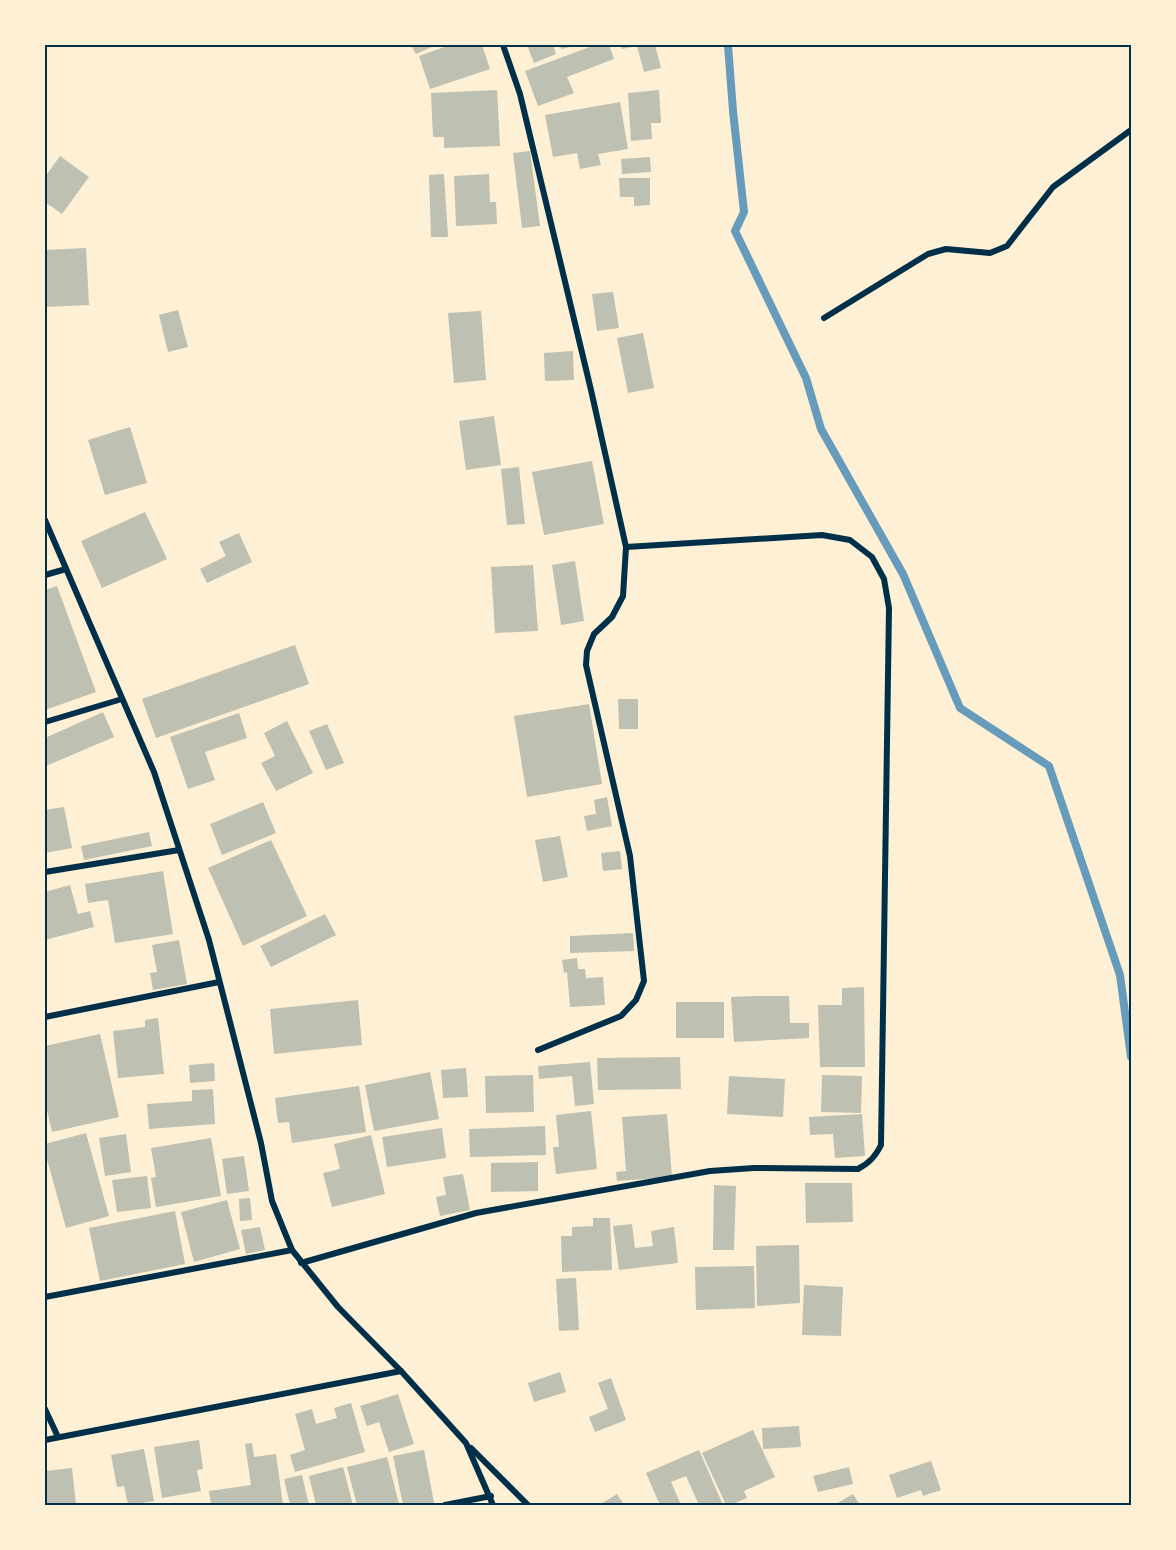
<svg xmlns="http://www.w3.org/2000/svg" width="1176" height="1550" font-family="'Titillium Web',sans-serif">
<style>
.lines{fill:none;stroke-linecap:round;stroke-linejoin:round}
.stream{stroke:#669bbc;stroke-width:8}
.building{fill:#bec0b2}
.minor{stroke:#003049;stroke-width:6}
.neatline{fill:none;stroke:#003049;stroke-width:2}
</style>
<rect width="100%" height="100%" fill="#fdf0d5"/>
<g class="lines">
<path class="stream" d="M728,45L733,111L744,212L735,231L806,378L821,429L903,574L960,708L1049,766L1120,975L1131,1057"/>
</g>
<g class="building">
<path d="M411,45H436L416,54Z"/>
<path d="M450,45H482L490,69L430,89L419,56Z"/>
<path d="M527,45H553L556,54L534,63Z"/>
<path d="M560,45H575V46L561,49Z"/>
<path d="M595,45H609L614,59L567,77L574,93L538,106L525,71Z"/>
<path d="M621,45H655L661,68L644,72L637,46L622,49Z"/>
<path d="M497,90L500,146L444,148V137H433L431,93Z"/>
<path d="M659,90L661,123H651L652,139L631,141L628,93Z"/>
<path d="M620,102L628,149L598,154L601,165L580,169L577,153L553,157L545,115Z"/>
<path d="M530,151L540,226L522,228L513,153Z"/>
<path d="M60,156L89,177L62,214L45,202V177Z"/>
<path d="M650,157L651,172L622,174L621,159Z"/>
<path d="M444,174L448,237H431L429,175Z"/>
<path d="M489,174L490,202H496L497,224L456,226L454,176Z"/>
<path d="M619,178H650V205L634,206V197H620Z"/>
<path d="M86,248L89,305L45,307V250Z"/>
<path d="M613,292L619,328L597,331L592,294Z"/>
<path d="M178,310L188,347L168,352L159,315Z"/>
<path d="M481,311L486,380L454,383L448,313Z"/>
<path d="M643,333L654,388L628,393L617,338Z"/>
<path d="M573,351L574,380L545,381L544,353Z"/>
<path d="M494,416L501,465L466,470L459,421Z"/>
<path d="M130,427L147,483L105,495L88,440Z"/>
<path d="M592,461L604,524L544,535L532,472Z"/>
<path d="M519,467L525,524L507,525L501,469Z"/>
<path d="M145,512L167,559L102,588L81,541Z"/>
<path d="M239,533L252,562L207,583L200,569L226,556L219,542Z"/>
<path d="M575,561L584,621L561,625L552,565Z"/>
<path d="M533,565L538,631L495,633L491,567Z"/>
<path d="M57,586L96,692L45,710V590Z"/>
<path d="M295,645L309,684L156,738L142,699Z"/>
<path d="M618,699H638V729H619Z"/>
<path d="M589,704L602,784L527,797L514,716Z"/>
<path d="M103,712L114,737L46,766L45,738Z"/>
<path d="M239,713L247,738L205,752L215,780L188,789L170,737Z"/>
<path d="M287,721L313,773L276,791L261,763L275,756L264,733Z"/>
<path d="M327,724L344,763L326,770L309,731Z"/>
<path d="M607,797L612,826L587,831L584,816L596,814L594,800Z"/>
<path d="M263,802L276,833L222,855L210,824Z"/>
<path d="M64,807L72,848L45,853V810Z"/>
<path d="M149,832L152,846L84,860L81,846Z"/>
<path d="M560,836L568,877L543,882L535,840Z"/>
<path d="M271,840L307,916L243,946L208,868Z"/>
<path d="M620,851L622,869L603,871L601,853Z"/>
<path d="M163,871L173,934L115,943L108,900L88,903L85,884Z"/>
<path d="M70,885L78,914L90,911L94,927L45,940V892Z"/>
<path d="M325,914L336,935L271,967L260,946Z"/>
<path d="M633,933L634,951L570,953V936Z"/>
<path d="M179,940L187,984L153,990L150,973L157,972L152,945Z"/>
<path d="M577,958L578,969H585L586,978L603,977L605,1005L570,1007L567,972L564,973L562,960Z"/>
<path d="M864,987L865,1067H820L818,1005H842V988Z"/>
<path d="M753,996H789L790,1023H809V1038L734,1042L731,997Z"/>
<path d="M358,1000L362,1045L274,1054L270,1009Z"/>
<rect x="676" y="1002" width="48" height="36"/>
<path d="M158,1018L164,1074L118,1078L113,1031L145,1027V1020Z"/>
<path d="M100,1034L119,1117L52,1132L45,1101V1046Z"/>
<path d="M680,1057L681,1089L598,1090L597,1058Z"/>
<path d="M590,1062L594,1104L575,1106L572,1076L539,1079L538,1066Z"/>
<path d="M214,1063L215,1081L190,1083L189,1065Z"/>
<path d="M466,1068L468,1097L443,1098L441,1070Z"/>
<path d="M430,1072L439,1119L374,1131L365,1085Z"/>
<path d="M533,1075L534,1112L486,1113L485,1076Z"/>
<path d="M822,1075L862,1076L861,1113L821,1112Z"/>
<path d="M729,1076L785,1079L783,1117L727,1114Z"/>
<path d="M359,1086L366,1132L292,1143L289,1122L278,1123L275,1098Z"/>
<path d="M213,1089L215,1124L149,1129L147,1104L192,1101V1090Z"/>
<path d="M591,1111L597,1169L556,1174L553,1147H559L556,1115Z"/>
<path d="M667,1114L672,1177L617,1181L616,1172L626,1171L622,1117Z"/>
<path d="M862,1114L865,1156L835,1158L833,1134L810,1135L809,1117Z"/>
<path d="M545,1126L546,1155L470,1157L469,1129Z"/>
<path d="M442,1128L446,1158L387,1167L382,1137Z"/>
<path d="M86,1133L109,1216L66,1228L45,1152V1144Z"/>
<path d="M126,1134L131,1172L105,1176L99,1138Z"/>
<path d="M371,1135L385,1194L332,1207L323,1173L340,1169L334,1144Z"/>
<path d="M211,1138L221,1196L156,1207L151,1178L156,1177L151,1148Z"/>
<path d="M244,1156L249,1191L227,1194L222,1159Z"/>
<path d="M538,1162V1191L491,1192V1163Z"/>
<path d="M463,1174L470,1210L440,1216L436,1197L446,1195L443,1177Z"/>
<path d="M147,1176L151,1208L117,1212L112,1180Z"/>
<path d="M805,1183H852L853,1222L806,1223Z"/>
<path d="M714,1185L736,1186L734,1250H713Z"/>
<path d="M250,1198L252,1220L240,1221L239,1199Z"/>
<path d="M227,1200L240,1249L194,1262L181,1212Z"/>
<path d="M175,1211L185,1264L100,1281L89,1228Z"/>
<path d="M593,1218H610L612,1270L562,1272L561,1236H572V1227L593,1226Z"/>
<path d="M632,1224L635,1248L653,1246L651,1231L674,1227L678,1263L619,1270L613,1226Z"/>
<path d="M260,1227L265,1250L246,1254L241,1230Z"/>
<path d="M799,1245L800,1303L757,1306L756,1246Z"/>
<path d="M754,1266L755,1308L696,1310L695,1267Z"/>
<path d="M576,1278L579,1330L559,1331L556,1279Z"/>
<path d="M804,1285L843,1287L841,1336L802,1335Z"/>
<path d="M560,1372L566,1392L534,1402L528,1383Z"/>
<path d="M611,1378L626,1420L595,1432L589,1417L608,1409L598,1383Z"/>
<path d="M398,1394L414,1444L389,1452L379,1422L367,1426L360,1406Z"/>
<path d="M351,1403L365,1452L295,1472L290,1455L305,1450L295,1414L312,1409L316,1424L337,1418L334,1408Z"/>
<path d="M799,1426L801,1447L763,1449L762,1428Z"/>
<path d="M753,1430L775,1477L744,1491L747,1498L731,1505H726L702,1453Z"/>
<path d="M199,1440L203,1469L197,1470L201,1491L162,1498L154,1447Z"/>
<path d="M252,1443L254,1457L276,1454L283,1505H211L209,1491L251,1485L245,1444Z"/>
<path d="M144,1449L154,1501L128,1505L124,1486L117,1487L111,1455Z"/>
<path d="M424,1450L434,1503L403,1505L393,1456Z"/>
<path d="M699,1450L723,1505H699L686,1476L671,1482L681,1505H660L646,1473Z"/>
<path d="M387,1457L399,1504L357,1505L347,1467Z"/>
<path d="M931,1461L941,1490L923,1496L921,1490L897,1498L889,1475Z"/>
<path d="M343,1467L353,1505H316L309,1476Z"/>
<path d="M849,1467L853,1484L818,1492L813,1476Z"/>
<path d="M72,1468L76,1505H45V1471Z"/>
<path d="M302,1475L309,1505H290L284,1479Z"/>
<path d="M617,1494L624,1505H599Z"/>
<path d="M853,1494L860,1505H834Z"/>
</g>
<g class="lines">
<g class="minor">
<path d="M824,318L928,254L946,249L990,253L1007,246L1053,187L1131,130"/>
<path d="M45,520L154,772L209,940L261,1143L272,1201L292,1250L338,1307L401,1371L466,1443L493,1505"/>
<path d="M45,575L66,569"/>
<path d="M45,722L122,699"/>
<path d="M45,872L179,850"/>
<path d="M45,1017L219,982"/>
<path d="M538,1050L621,1016L636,1000L644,981L630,856L586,665L587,651L594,634L612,617L623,596L626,547"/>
<path d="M301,1263L476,1213L710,1171L754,1168L858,1169C869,1163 875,1157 881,1145L889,608L884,579L872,557L850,540L822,535L626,547L591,390L520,94L503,45"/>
<path d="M45,1297L292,1250"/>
<path d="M45,1409L58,1437"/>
<path d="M45,1440L401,1371"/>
<path d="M471,1448L528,1505"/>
<path d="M445,1505L491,1496"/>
</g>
</g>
<rect width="1176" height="1550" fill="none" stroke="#fdf0d5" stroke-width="93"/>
<rect x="46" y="46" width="1084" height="1458" class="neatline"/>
</svg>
